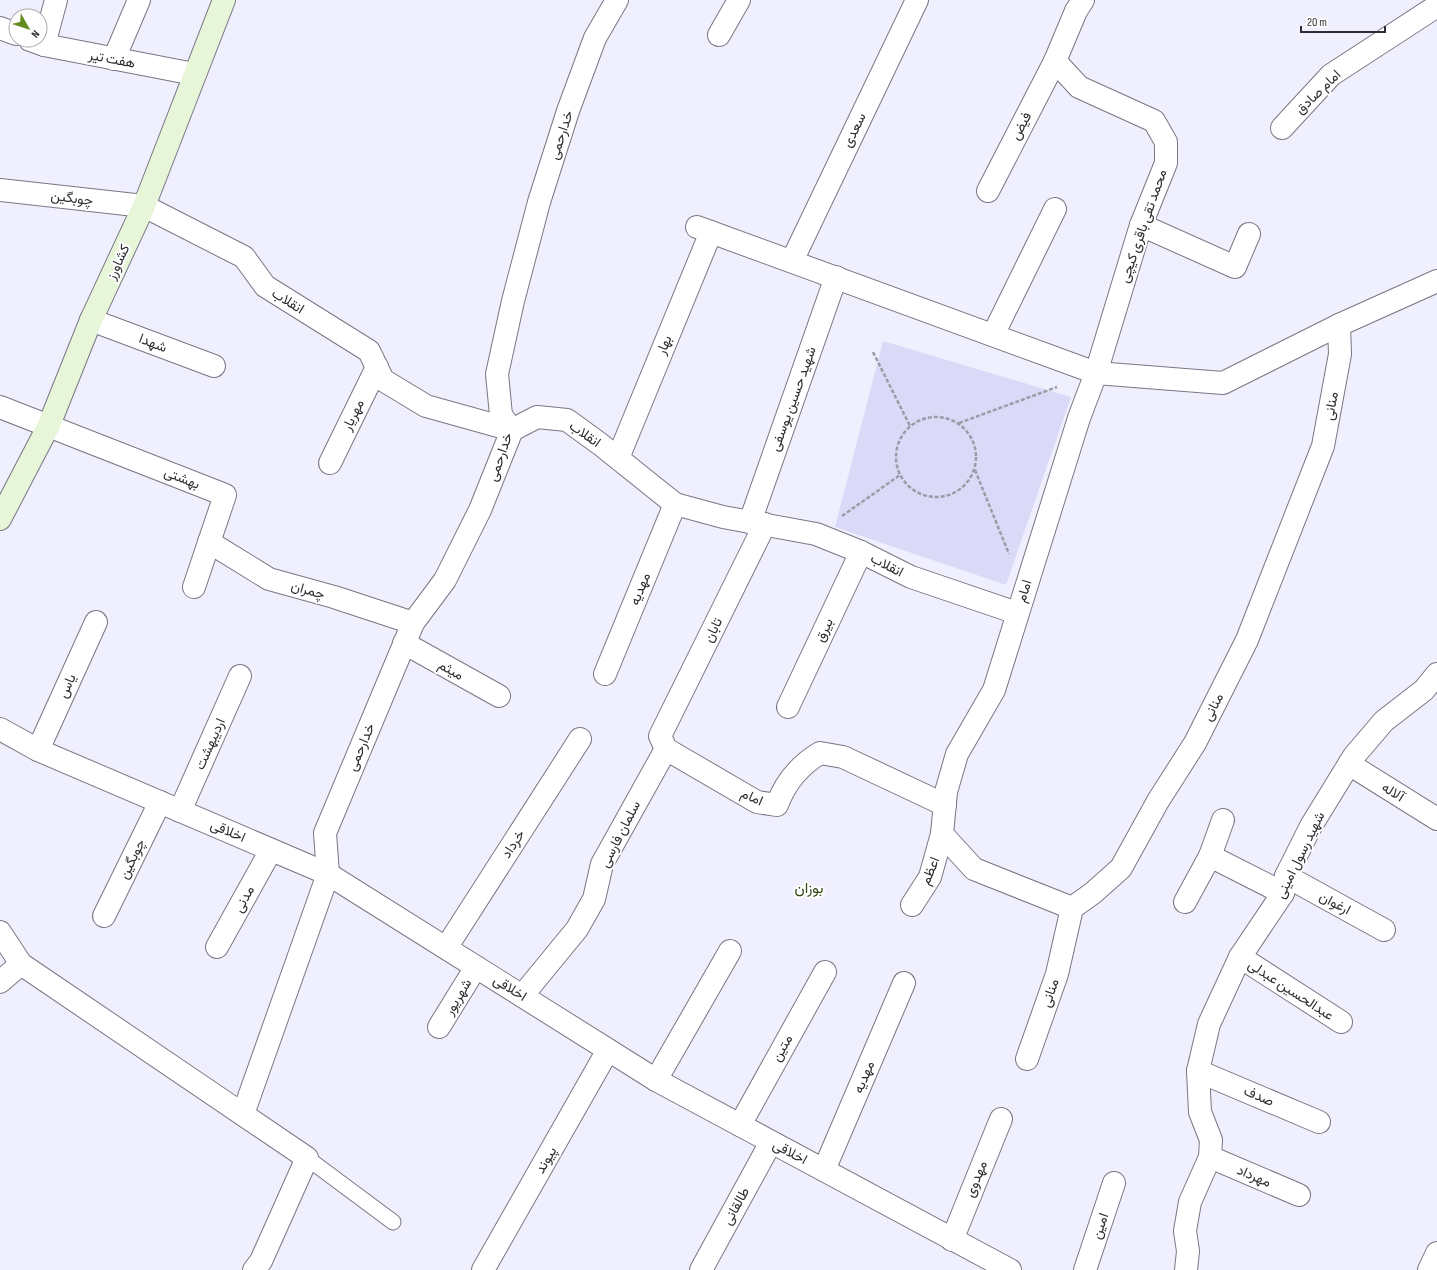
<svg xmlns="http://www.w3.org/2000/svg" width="1437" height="1270" font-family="'Sofia Sans Condensed',Vazirmatn,sans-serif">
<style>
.green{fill:#dbd9f8}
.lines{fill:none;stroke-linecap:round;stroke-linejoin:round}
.lane-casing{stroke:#787784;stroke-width:17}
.street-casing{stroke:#787784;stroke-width:24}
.secondary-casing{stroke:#787784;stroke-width:24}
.path{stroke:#9c9ca7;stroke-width:2.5;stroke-dasharray:4 2;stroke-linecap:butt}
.lane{stroke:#fff;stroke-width:15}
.street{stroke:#fff;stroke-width:22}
.secondary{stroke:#e7f5d9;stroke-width:22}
.labels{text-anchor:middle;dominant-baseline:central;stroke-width:4;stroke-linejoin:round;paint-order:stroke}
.street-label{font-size:14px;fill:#2d2d32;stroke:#fff}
.neighbourhood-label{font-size:15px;fill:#2f4613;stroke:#fff}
</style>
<rect width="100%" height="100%" fill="#f0effe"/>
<path class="green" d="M883,341L1071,397L1006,585L835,527Z"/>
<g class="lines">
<defs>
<path id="lane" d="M307,1158L393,1222"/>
<g id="street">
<path d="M0,28L16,34"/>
<path d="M719,35L739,0"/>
<path d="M30,40L44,45L194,74"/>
<path d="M44,45L56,0"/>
<path d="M114,59L139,0"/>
<path d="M1282,128L1331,75L1437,6"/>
<path d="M0,190L144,206L244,257L265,286L369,351L383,380L426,406L512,430L537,417L567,420L600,444L675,504L723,517L816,534L861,552L911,577L1017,613"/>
<path d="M988,191L1055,61"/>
<path d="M1141,225L1235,267L1249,234"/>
<path d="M697,227L1096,373L1223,383L1339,325L1437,281"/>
<path d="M792,261L917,0"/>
<path d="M91,320L214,366"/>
<path d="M993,335L1055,209"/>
<path d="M0,407L225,495L194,587"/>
<path d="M618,458L711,232"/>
<path d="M330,463L377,367"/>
<path d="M750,522L836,277"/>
<path d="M765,524L660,736L666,749L757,802L777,805C785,783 800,765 820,753L843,757L945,805"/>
<path d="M209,542L269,579L334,597L413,623"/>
<path d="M404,643L499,696"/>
<path d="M605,674L675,504"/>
<path d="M788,707L861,552"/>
<path d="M0,729L38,750L328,874L656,1080L1010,1270"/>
<path d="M38,750L96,622"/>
<path d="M1349,764L1437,819"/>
<path d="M180,811L240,676"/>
<path d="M1210,856L1283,893"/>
<path d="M1286,876L1384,930"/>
<path d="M1185,902L1210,856L1223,820"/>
<path d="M912,905L930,877L942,834"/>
<path d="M1072,908L974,869L942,834L946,792L957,754L994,690L1079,418L1096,373L1141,225L1166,163V142L1154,121L1079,87L1055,61L1076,11L1083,0"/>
<path d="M104,916L160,802"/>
<path d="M0,932L21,964L307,1158L261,1261L254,1270"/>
<path d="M217,947L271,850"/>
<path d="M446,948L580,739"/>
<path d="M1240,957L1341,1022"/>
<path d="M0,982L21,964"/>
<path d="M522,996L577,929L594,899L602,864L666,749"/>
<path d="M439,1027L476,967"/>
<path d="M1027,1059L1057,974L1072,908L1093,893L1121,868L1158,801L1195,743L1247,640L1323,446L1340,354L1339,325"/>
<path d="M1198,1071L1319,1122"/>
<path d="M656,1080L730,951"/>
<path d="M243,1114L328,874L325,833L413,623L445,580L480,510L512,430L501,415L497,374L513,301L539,202L568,111L595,38L617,0"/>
<path d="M740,1125L825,972"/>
<path d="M1210,1157L1299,1195"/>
<path d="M824,1170L904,983"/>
<path d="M952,1240L1001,1119"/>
<path d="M483,1270L608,1050"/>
<path d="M701,1270L771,1142"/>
<path d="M1085,1270L1114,1183"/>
<path d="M1186,1270L1188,1251L1185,1231L1190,1202L1210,1157L1211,1140L1200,1112L1198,1071L1209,1024L1240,957L1283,893L1286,876L1311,826L1354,756L1384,721L1424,690L1437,674"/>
<path d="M1429,1270L1437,1253"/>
</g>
<path id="secondary" d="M0,519L49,425L91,320L144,206L224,0"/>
</defs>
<use href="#lane" class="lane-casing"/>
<use href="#street" class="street-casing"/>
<use href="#secondary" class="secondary-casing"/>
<g class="path">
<path d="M873,352L910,426"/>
<circle cx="936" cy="457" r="40"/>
<path d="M959,423L1057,387"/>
<path d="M975,470L1009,554"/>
<path d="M842,516L900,475"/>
</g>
<use href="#lane" class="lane"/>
<use href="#street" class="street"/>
<use href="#secondary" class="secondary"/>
</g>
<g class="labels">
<g class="street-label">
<text transform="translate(112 59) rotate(11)">هفت تیر</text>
<text transform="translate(1318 92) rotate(-44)">امام صادق</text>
<text transform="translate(1021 126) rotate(-63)">فیض</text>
<text transform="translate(854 130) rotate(-64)">سعدی</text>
<text transform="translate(561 135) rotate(-72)">خدارحمی</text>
<text transform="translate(72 198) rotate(7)">چوبگین</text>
<text transform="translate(1143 226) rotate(-71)">محمد تقی باقری کیچی</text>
<text transform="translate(118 262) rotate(-65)">کشاورز</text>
<text transform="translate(288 301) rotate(32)">انقلاب</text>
<text transform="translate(153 343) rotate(21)">شهدا</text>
<text transform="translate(664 345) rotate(-68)">بهار</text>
<text transform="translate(793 399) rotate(-70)">شهید حسین یوسفی</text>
<text transform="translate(1331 406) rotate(-79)">منانی</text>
<text transform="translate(353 415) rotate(-64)">مهریار</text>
<text transform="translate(585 434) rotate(35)">انقلاب</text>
<text transform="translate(500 457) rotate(-71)">خدارحمی</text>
<text transform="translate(182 478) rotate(22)">بهشتی</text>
<text transform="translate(887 565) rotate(27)">انقلاب</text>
<text transform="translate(640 589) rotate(-68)">مهدیه</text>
<text transform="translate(308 590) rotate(16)">چمران</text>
<text transform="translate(1024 591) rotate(-73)">امام</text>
<text transform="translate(713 630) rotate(-64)">تابان</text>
<text transform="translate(824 630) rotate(-65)">بیرق</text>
<text transform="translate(451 670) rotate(29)">میثم</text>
<text transform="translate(67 686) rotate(-66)">یاس</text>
<text transform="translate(1213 707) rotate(-63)">منانی</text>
<text transform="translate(210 744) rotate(-66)">اردیبهشت</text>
<text transform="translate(361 747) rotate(-67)">خدارحمی</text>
<text transform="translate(1393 792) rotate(32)">آلاله</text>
<text transform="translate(752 797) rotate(24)">امام</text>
<text transform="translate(228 831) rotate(23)">اخلاقی</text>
<text transform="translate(620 834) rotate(-63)">سلمان فارسی</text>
<text transform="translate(513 844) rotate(-57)">خرداد</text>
<text transform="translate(1300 855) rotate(-64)">شهید رسول امینی</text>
<text transform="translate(132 859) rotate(-64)">چوبگین</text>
<text transform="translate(930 871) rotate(-68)">اعظم</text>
<text transform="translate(244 899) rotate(-61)">مدنی</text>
<text transform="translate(1335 903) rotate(28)">ارغوان</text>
<text transform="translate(510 988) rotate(32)">اخلاقی</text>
<text transform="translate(1291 990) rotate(33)">عبدالحسین عبدلی</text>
<text transform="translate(1050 993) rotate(-71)">منانی</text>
<text transform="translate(458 997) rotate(-59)">شهریور</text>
<text transform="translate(782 1048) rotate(-61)">متین</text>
<text transform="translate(864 1077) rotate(-67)">مهدیه</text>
<text transform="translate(1259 1096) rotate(23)">صدف</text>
<text transform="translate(790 1152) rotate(28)">اخلاقی</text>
<text transform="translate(546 1160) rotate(-60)">پیوند</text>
<text transform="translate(1254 1176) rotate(23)">مهرداد</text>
<text transform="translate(976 1179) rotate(-68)">مهدوی</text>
<text transform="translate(736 1206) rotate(-61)">طالقانی</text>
<text transform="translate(1100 1226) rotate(-71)">امین</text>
</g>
<g class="neighbourhood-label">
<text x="809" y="888">بوزان</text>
</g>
</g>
<g transform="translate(28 28) rotate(129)"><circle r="19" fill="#ffffff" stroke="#ababad"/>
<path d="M0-3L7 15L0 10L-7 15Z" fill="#628e21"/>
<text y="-6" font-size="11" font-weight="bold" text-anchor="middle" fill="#2d2d32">N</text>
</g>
<path d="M1301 26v6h84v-6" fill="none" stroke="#2d2d32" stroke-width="2"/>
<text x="1307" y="26" font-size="12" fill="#2d2d32" stroke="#ffffff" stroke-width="3" paint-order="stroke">20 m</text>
</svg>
